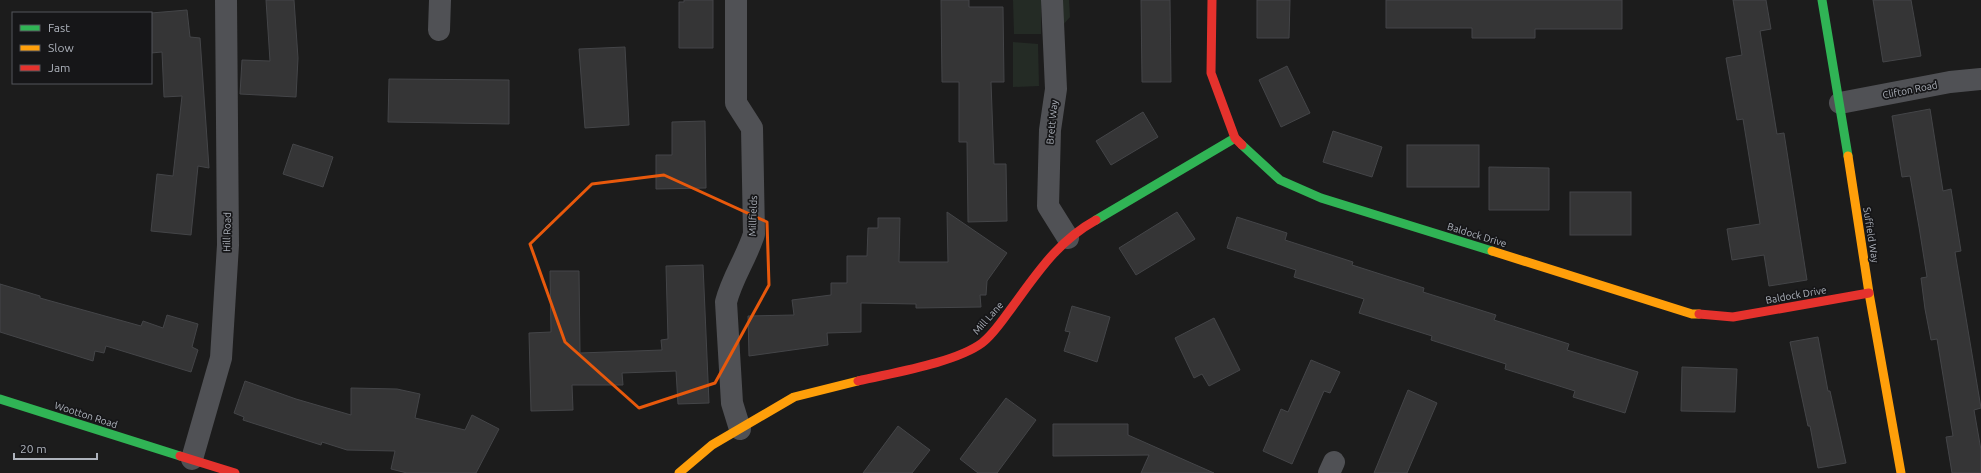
<svg xmlns="http://www.w3.org/2000/svg" width="1981" height="473" font-family="Ubuntu,sans-serif">
<style>
.green{fill:#242b25}
.building{fill:#353536;stroke:#444548}
.lines{fill:none;stroke-linecap:round;stroke-linejoin:round}
.street{stroke:#505155;stroke-width:22}
.fast{stroke:#30b455;stroke-width:9}
.slow{stroke:#ff9f0a;stroke-width:9}
.jam{stroke:#e5322d;stroke-width:9}
.marked{fill:none;stroke:#e8590c;stroke-width:3;stroke-linejoin:round}
.labels{text-anchor:middle;dominant-baseline:central;stroke-width:3.5;stroke-linejoin:round;paint-order:stroke}
.street-label{font-size:10px;fill:#aeb3bc;stroke:#161618}
</style>
<rect width="100%" height="100%" fill="#1c1c1c"/>
<g class="green">
<path d="M1013,0H1041V34H1014Z"/>
<path d="M1062,0H1069L1070,17L1062,26Z"/>
<path d="M1013,42L1038,44L1039,86L1013,87Z"/>
</g>
<g class="building">
<path d="M266,0H294L298,58L296,97L240,94L242,60L270,61Z"/>
<path d="M684,0H713V48H679V2H684Z"/>
<path d="M941,0H969V7H1003L1004,82H991L994,164H1006L1007,221L968,222L967,142H959V82H942Z"/>
<path d="M1141,0H1170L1171,82H1142Z"/>
<path d="M1257,0H1290L1289,38H1257Z"/>
<path d="M1386,0H1622V29H1535V38H1472V28H1386Z"/>
<path d="M1733,0H1766L1771,29L1760,31L1777,134L1784,133L1807,280L1769,286L1764,255L1732,260L1727,229L1760,224L1743,119L1737,120L1726,58L1742,55Z"/>
<path d="M1873,0H1911L1921,56L1883,62Z"/>
<path d="M187,10L190,37L200,38L209,168L198,166L191,235L151,231L157,174L173,176L182,96L164,97L162,52L151,53V13Z"/>
<path d="M625,47L629,125L585,128L579,49Z"/>
<path d="M1287,66L1310,113L1281,127L1259,80Z"/>
<path d="M389,79L509,80V124L388,122Z"/>
<path d="M1930,109L1943,191L1951,189L1961,251L1955,252L1981,408L1974,410L1981,450V473H1952L1946,437L1953,436L1937,339L1931,340L1925,309L1921,278L1927,277L1919,227L1910,176L1902,177L1892,116Z"/>
<path d="M1143,112L1158,137L1111,165L1096,141Z"/>
<path d="M705,121L706,188L656,189V155H672V122Z"/>
<path d="M1333,131L1382,147L1372,177L1323,162Z"/>
<path d="M293,144L333,157L323,187L283,174Z"/>
<rect x="1407" y="145" width="72" height="42"/>
<path d="M1489,167L1549,168V210H1489Z"/>
<rect x="1570" y="192" width="61" height="43"/>
<path d="M947,212L1007,253L987,281L986,295H980L981,307L916,308V304L861,303V332L827,333L828,345L749,356L748,316L794,315L792,300L831,295V283H847V256H867L868,228H878V218H900L899,262H948Z"/>
<path d="M1177,212L1195,239L1136,275L1119,248Z"/>
<path d="M1237,217L1287,233L1285,240L1353,262L1352,265L1424,288L1423,292L1496,315L1494,320L1569,344L1567,350L1638,372L1625,413L1573,397L1575,391L1505,369L1506,364L1431,340L1432,336L1359,313L1364,299L1294,277L1296,270L1227,248Z"/>
<path d="M703,265L709,403L678,404L676,371L622,373L623,385H572L573,410L531,411L529,333L551,332L550,271H579L580,353L662,350L661,340L668,339L666,266Z"/>
<path d="M0,284L40,296V298L141,326L143,321L163,328L167,315L198,324L192,347L198,350L191,372L106,346L104,353L95,351L93,361L0,332Z"/>
<path d="M1072,306L1110,317L1097,362L1064,351L1070,332L1065,331Z"/>
<path d="M1214,318L1240,370L1209,386L1202,374L1194,378L1175,338Z"/>
<path d="M1818,337L1828,391H1830L1846,463L1818,468L1810,426H1808L1790,342Z"/>
<path d="M1311,360L1340,372L1330,393L1324,391L1292,464L1263,451L1281,409L1288,412Z"/>
<path d="M1682,367L1737,369L1735,412L1681,411Z"/>
<path d="M245,381L296,399L351,415V388L397,389L420,394L415,418L465,430L472,415L499,429L476,473H407L391,469L395,451L347,450L322,442L321,445L243,420L244,417L234,413Z"/>
<path d="M1408,390L1437,403L1407,473H1374Z"/>
<path d="M1006,398L1036,420L997,473H978L960,459Z"/>
<path d="M1053,424H1128V435L1214,473H1141L1149,455L1053,456Z"/>
<path d="M898,426L930,450L912,473H863Z"/>
</g>
<g class="lines">
<g class="street">
<path d="M736,0V103L752,128L754,234C747,257 732,278 726,302L732,403L740,429"/>
<path d="M1052,0L1056,89L1050,130L1048,206L1068,238"/>
<path d="M439,30L440,0"/>
<path d="M1840,103L1950,82L1981,79"/>
<path d="M192,459L221,358L228,245L226,0"/>
<path d="M1329,473L1334,462"/>
</g>
<g class="fast">
<path d="M1822,0L1848,156"/>
<path d="M1242,145L1280,180L1321,198L1492,251"/>
<path d="M1096,220L1235,138"/>
<path d="M0,399L180,456"/>
</g>
<g class="slow">
<path d="M1848,156L1869,293L1901,473"/>
<path d="M1492,251L1692,314H1699"/>
<path d="M679,473L712,445L794,397L858,381"/>
</g>
<g class="jam">
<path d="M1212,0L1211,73L1235,138L1242,145"/>
<path d="M1699,314L1733,317L1869,293"/>
<path d="M858,381C891,373 955,363 982,343C994,334 1004,318 1013,306C1038,272 1058,241 1096,220"/>
<path d="M180,456L235,473"/>
</g>
</g>
<path class="marked" d="M664,175L767,222L769,285L715,383L639,408L565,342L530,244L592,184Z"/>
<g class="labels">
<g class="street-label">
<text transform="translate(1910 90) rotate(-11)">Clifton Road</text>
<text transform="translate(1052 122) rotate(-84)">Brett Way</text>
<text transform="translate(753 216) rotate(-88)">Millfields</text>
<text transform="translate(227 232) rotate(-89)">Hill Road</text>
<text transform="translate(1477 235) rotate(17)">Baldock Drive</text>
<text transform="translate(1871 235) rotate(81)">Suffield Way</text>
<text transform="translate(1796 295) rotate(-10)">Baldock Drive</text>
<text transform="translate(988 318) rotate(-48)">Mill Lane</text>
<text transform="translate(86 415) rotate(18)">Wootton Road</text>
</g>
</g>
<rect x="12" y="12" width="140" height="72" fill="#161618" stroke="#53555a"/>
<rect x="20" y="25" width="20" height="6" fill="#30b455" stroke="#53555a"/>
<text x="48" y="32" font-size="12" fill="#aeb3bc">Fast</text>
<rect x="20" y="45" width="20" height="6" fill="#ff9f0a" stroke="#53555a"/>
<text x="48" y="52" font-size="12" fill="#aeb3bc">Slow</text>
<rect x="20" y="65" width="20" height="6" fill="#e5322d" stroke="#53555a"/>
<text x="48" y="72" font-size="12" fill="#aeb3bc">Jam</text>
<path d="M14 453v6h83v-6" fill="none" stroke="#aeb3bc" stroke-width="2"/>
<text x="20" y="453" font-size="12" fill="#aeb3bc" stroke="#161618" stroke-width="3" paint-order="stroke">20 m</text>
</svg>
